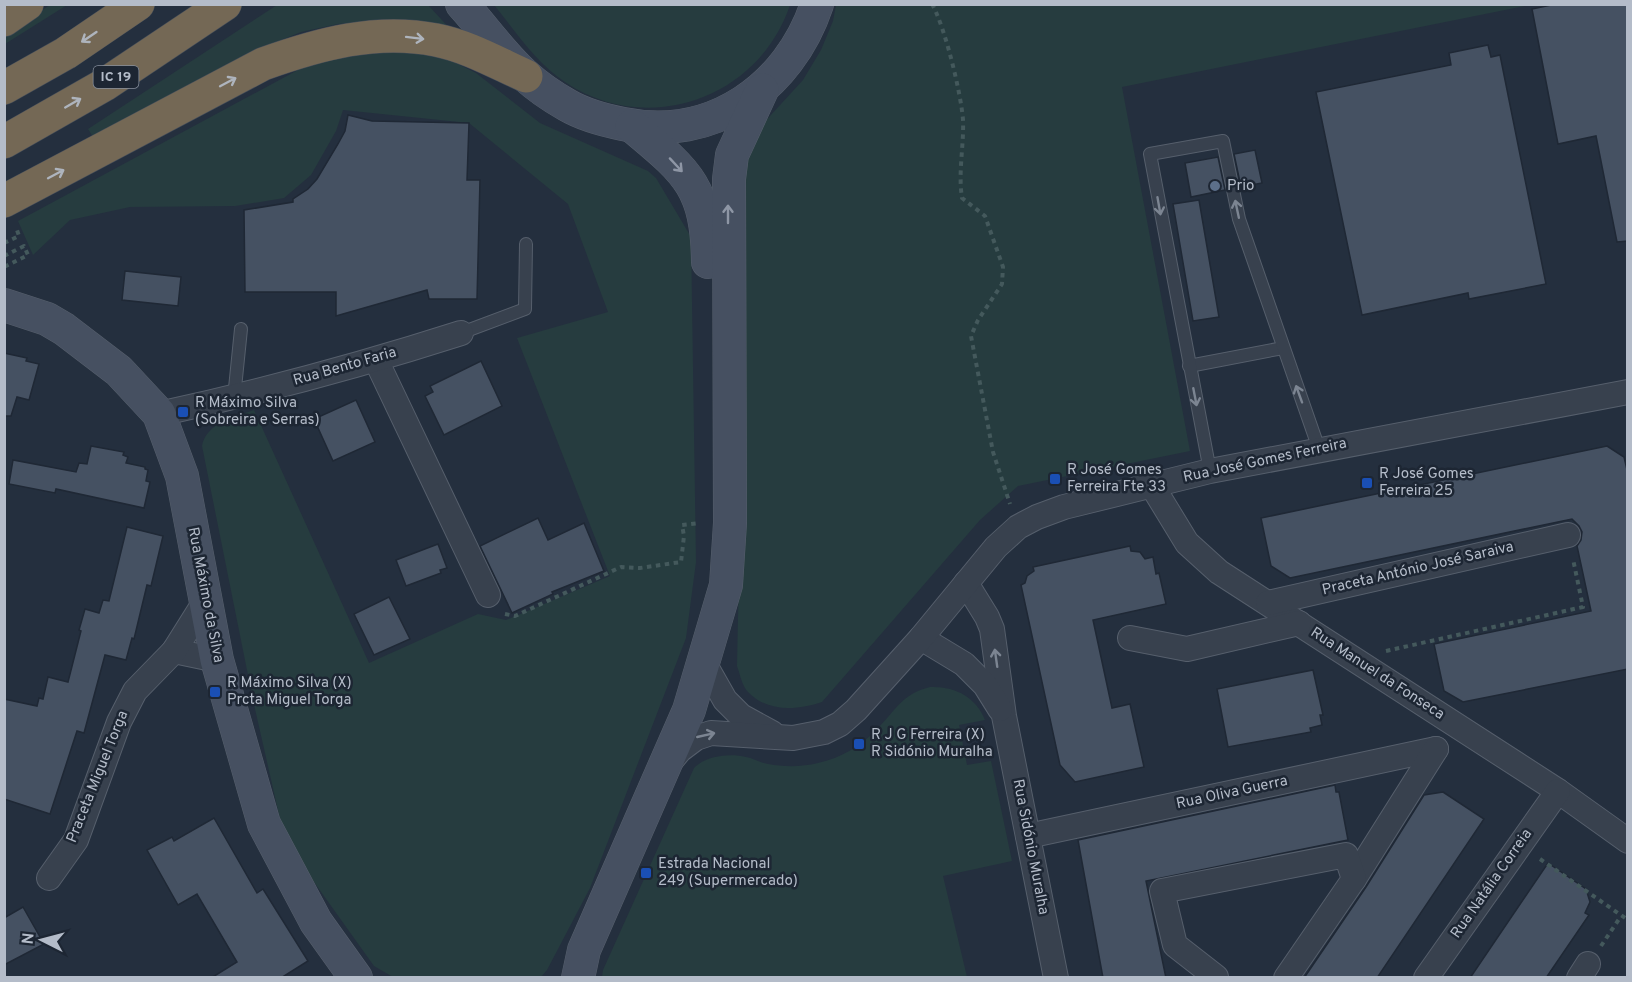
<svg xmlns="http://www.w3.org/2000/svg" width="1632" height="982" font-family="Overpass,sans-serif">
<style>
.green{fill:#263c3f}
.building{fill:#455162;stroke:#1f2835;stroke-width:1.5}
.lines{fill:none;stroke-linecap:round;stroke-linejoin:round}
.lane-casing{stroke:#565f6c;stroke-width:14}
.street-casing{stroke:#565f6c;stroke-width:26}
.secondary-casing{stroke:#565f6c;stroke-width:34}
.highway-casing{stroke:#434c59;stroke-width:34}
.path{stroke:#44595c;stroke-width:4;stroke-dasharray:4.5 4.5;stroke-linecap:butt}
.lane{stroke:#38414e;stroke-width:12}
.street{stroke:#38414e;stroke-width:24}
.secondary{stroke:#465061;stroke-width:33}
.highway{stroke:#746855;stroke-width:33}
.oneway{stroke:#aeb4bd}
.oneway2{stroke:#8e96a5}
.oneway3{stroke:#7c8592}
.service-dot{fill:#5c6f8a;stroke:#1d2633;stroke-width:2}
.transit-dot{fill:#1a4fb4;stroke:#1d2633;stroke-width:2}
.labels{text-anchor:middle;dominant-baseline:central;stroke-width:5;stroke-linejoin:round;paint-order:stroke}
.shield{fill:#1d2633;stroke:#878f9c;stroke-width:1.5}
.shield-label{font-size:14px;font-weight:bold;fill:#b4bcc9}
.poi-label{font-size:15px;fill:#b4bcc9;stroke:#1d2633;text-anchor:start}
.street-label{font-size:15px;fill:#b4bcc9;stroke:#1d2633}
</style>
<rect width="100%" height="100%" fill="#242f3e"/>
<g class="green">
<path d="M50,5H67L5,44V34Z"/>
<path d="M277,5H428L453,32L378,21L338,24L301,32L259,49L95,140L88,129Z"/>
<path d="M494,5H790C759,98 648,138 565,82C536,63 516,32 494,5Z"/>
<path d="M836,5H1530L1122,87L1190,451L1018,486L980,520L822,702C798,710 768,713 748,692C742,686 740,674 737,666L743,381L741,165L760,127L803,80L821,50L833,21Z"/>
<path d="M384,50L430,52L450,60L476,73L540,123L648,171L656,178L691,237L696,562L686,638L590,888L547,970L541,977H393L374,966L299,861L282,828L253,700L202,446C206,423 235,417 254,410L369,663L478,614L506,620L610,576L517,338L608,312L568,204L469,123L343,110L336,131L311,175L284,198L235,206L130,207L70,220L33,255L18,221L309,64L349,53Z"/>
<path d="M930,687C955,686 976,697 985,720L959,725L967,765L991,761L1012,861L943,876L967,977H602L603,970L694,768C706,756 729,753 746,757C753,758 760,763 768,764C784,767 802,767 818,763C841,758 861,746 877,729C896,710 902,694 930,687Z"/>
</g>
<g class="building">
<path d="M1556,4H1628V241L1617,242L1596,136L1558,144L1532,9Z"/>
<path d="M1488,45L1491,57L1500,55L1546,284L1469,299L1468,293L1362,315L1316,92L1451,65L1449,53Z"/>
<path d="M348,115L372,121L469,123L467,180H480L477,299H429L427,290L336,316V292H245L244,210L293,202V199L308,189L317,179L338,144L345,131Z"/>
<path d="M1255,150L1262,183L1241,187L1234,154Z"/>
<path d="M1218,157L1225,190L1191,197L1185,163Z"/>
<path d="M1199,200L1219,317L1193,321L1173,204Z"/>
<path d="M125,271L181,277L178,306L122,300Z"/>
<path d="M4,353L27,358L26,361L39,364L29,400L17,397L11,416H4Z"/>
<path d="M481,361L502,406L444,435L425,396L433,392L430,386Z"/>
<path d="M356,400L375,442L333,461L314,419Z"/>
<path d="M91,446L124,452L123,455L128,457L126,463L145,467V469L148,470L146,481L150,482L144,508L56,489L55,493L9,484L13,460L76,472L79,463L87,464Z"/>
<path d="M1607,446L1624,457L1628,474V669L1463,702L1444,691L1434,644L1591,611L1577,546L1581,540L1582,532L1579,526L1572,519L1290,578L1271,566L1261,518Z"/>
<path d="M538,518L548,540L584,523L604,571L552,592L553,594L512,613L480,546Z"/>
<path d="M127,527L163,536L151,586L147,585L134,639L132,638L126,660L105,655L84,733L77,731L50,814L4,799V699L37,706L39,698L43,699L48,677L68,682L81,631L79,630L85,609L99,613L103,600L109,601Z"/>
<path d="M438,544L447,568L440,570L441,573L406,586L396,560Z"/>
<path d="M1130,546L1131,551L1140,552L1145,559L1153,557L1156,574L1159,573L1166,604L1093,620L1112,708L1130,704L1144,767L1075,782L1060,765L1021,585L1025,583L1027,576L1034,571L1033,567Z"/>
<path d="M389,597L410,639L374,655L354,614Z"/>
<path d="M1313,670L1323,715H1320L1322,725L1310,728L1311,732L1228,747L1217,689Z"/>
<path d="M1335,785L1336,792H1339L1348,840L1146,881L1166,978H1103L1078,840Z"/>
<path d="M1443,792L1484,819L1377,978H1304L1366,887L1424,795Z"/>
<path d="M214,818L257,893L263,889L308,961L281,978H211L237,962L197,894L178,905L147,850L172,837L174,841Z"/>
<path d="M1548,863L1586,889L1590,902L1585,913L1589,915L1546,978H1470Z"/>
<path d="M23,907L44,944L4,965V918Z"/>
</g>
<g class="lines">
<defs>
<g id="lane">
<path d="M461,333L525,309L526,244"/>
<path d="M1189,366L1283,348"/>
<path d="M234,398L241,329"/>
<path d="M1210,471L1150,154L1223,141L1239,219L1319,449"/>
</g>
<g id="street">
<path d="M376,360L488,595"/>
<path d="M159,414C261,392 361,365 461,333"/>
<path d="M1151,484L1187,543L1219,572L1558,791L1628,841"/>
<path d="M966,583L987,617L992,629L1004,716L1056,978"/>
<path d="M1268,603L1568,535"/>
<path d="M921,638L964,664L985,685L1000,709"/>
<path d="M1130,638L1187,649L1299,623"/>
<path d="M174,651L217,660"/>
<path d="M704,663L725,700L741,716L772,733"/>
<path d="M670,762L680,750L696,738L711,733L793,738L824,732L840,724L856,710L921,638L996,547L1018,527L1037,517L1064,507L1210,471L1628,392"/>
<path d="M1028,836L1436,749"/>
<path d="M49,878L76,840L119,722L135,691L174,651L206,600"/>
<path d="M1354,879L1436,749"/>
<path d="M1216,977L1175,945L1162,891L1346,855L1354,879L1286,978"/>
<path d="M1426,978L1558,791"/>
<path d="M1579,978L1588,964"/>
</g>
<g id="secondary">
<path d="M462,4C483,27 503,56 526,76C538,87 553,97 567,105C584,115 603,120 623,124C712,142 789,88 817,4"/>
<path d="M632,126C687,172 707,186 708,262"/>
<path d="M4,305L47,319L64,329L119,371L159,414L182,476L217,660L264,824L316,922L356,978"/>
<path d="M578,978L584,950L689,710L726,585L730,523L729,179L732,155L762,90"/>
</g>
<g id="highway">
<path d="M4,20L27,4"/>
<path d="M4,88L66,53L138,4"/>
<path d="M4,142L104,85L225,4"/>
<path d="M4,201L263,64C319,44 376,28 436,40C467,46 497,63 526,76"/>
</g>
</defs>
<use href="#lane" class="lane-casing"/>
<use href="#street" class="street-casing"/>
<use href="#secondary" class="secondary-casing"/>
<use href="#highway" class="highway-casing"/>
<g class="path">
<path d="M932,4C945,27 961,93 963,120C964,146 958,172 962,198L985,216L1003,267L1002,284L978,320L971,336L993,452L1010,504"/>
<path d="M4,243L19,236L16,227"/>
<path d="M4,256L24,246L28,255L4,267"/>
<path d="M505,614L515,616L621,567L640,568L681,562L684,536L682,525L700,523"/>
<path d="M1386,651L1583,607L1573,559"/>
<path d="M1540,859L1628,920"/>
<path d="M1601,946L1621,916"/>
</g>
<use href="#lane" class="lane"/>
<use href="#street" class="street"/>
<use href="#secondary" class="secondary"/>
<use href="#highway" class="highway"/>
</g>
<defs><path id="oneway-shaft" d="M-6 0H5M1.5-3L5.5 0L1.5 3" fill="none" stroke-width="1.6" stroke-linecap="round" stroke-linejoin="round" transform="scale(1.5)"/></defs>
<g class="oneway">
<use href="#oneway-shaft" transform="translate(89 37) rotate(146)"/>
<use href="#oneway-shaft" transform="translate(415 38) rotate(7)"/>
<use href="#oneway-shaft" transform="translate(228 82) rotate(-28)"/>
<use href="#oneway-shaft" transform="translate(73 103) rotate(-30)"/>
<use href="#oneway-shaft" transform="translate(56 174) rotate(-28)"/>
</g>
<g class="oneway2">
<use href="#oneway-shaft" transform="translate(676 165) rotate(47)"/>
<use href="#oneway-shaft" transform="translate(728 214) rotate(-90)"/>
</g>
<g class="oneway3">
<use href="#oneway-shaft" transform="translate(1159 206) rotate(80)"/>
<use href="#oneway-shaft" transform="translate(1237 209) rotate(-102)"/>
<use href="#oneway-shaft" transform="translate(1299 394) rotate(-110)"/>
<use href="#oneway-shaft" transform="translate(1195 397) rotate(79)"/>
<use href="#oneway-shaft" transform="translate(996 658) rotate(-98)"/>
<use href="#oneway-shaft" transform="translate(706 735) rotate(-13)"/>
</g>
<circle class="service-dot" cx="1215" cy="186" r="6"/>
<g class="transit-dot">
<rect x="177" y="406" width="12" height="12" rx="3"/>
<rect x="1049" y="473" width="12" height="12" rx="3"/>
<rect x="1361" y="477" width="12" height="12" rx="3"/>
<rect x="209" y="686" width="12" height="12" rx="3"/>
<rect x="853" y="738" width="12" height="12" rx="3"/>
<rect x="640" y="867" width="12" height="12" rx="3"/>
</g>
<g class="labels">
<rect class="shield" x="93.5" y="66" width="45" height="22" rx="4.5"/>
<g class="shield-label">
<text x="116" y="77">IC 19</text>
</g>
<g class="poi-label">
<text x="1227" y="186">Prio</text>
<text x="195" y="403">R Máximo Silva<tspan x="195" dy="17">(Sobreira e Serras)</tspan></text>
<text x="1067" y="470">R José Gomes<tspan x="1067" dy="17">Ferreira Fte 33</tspan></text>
<text x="1379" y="474">R José Gomes<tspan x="1379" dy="17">Ferreira 25</tspan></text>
<text x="227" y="683">R Máximo Silva (X)<tspan x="227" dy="17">Prcta Miguel Torga</tspan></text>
<text x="871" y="735">R J G Ferreira (X)<tspan x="871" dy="17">R Sidónio Muralha</tspan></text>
<text x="658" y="864">Estrada Nacional<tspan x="658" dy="17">249 (Supermercado)</tspan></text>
</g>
<g class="street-label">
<text transform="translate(345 367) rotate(-16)">Rua Bento Faria</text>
<text transform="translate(1265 461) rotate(-12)">Rua José Gomes Ferreira</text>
<text transform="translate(1418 569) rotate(-13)">Praceta António José Saraiva</text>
<text transform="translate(205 595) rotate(79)">Rua Máximo da Silva</text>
<text transform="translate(1377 674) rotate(33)">Rua Manuel da Fonseca</text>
<text transform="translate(98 777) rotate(-68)">Praceta Miguel Torga</text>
<text transform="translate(1232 793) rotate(-12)">Rua Oliva Guerra</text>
<text transform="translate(1030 847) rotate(79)">Rua Sidónio Muralha</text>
<text transform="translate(1492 884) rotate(-55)">Rua Natália Correia</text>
</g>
</g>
<rect width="1632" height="982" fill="none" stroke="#b4bcc9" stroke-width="12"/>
<g transform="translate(42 940) rotate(276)" stroke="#1d2633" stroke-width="4.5" paint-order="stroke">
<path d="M0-4.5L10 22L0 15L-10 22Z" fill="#b4bcc9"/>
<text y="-9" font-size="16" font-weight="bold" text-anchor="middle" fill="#b4bcc9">N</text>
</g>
</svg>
